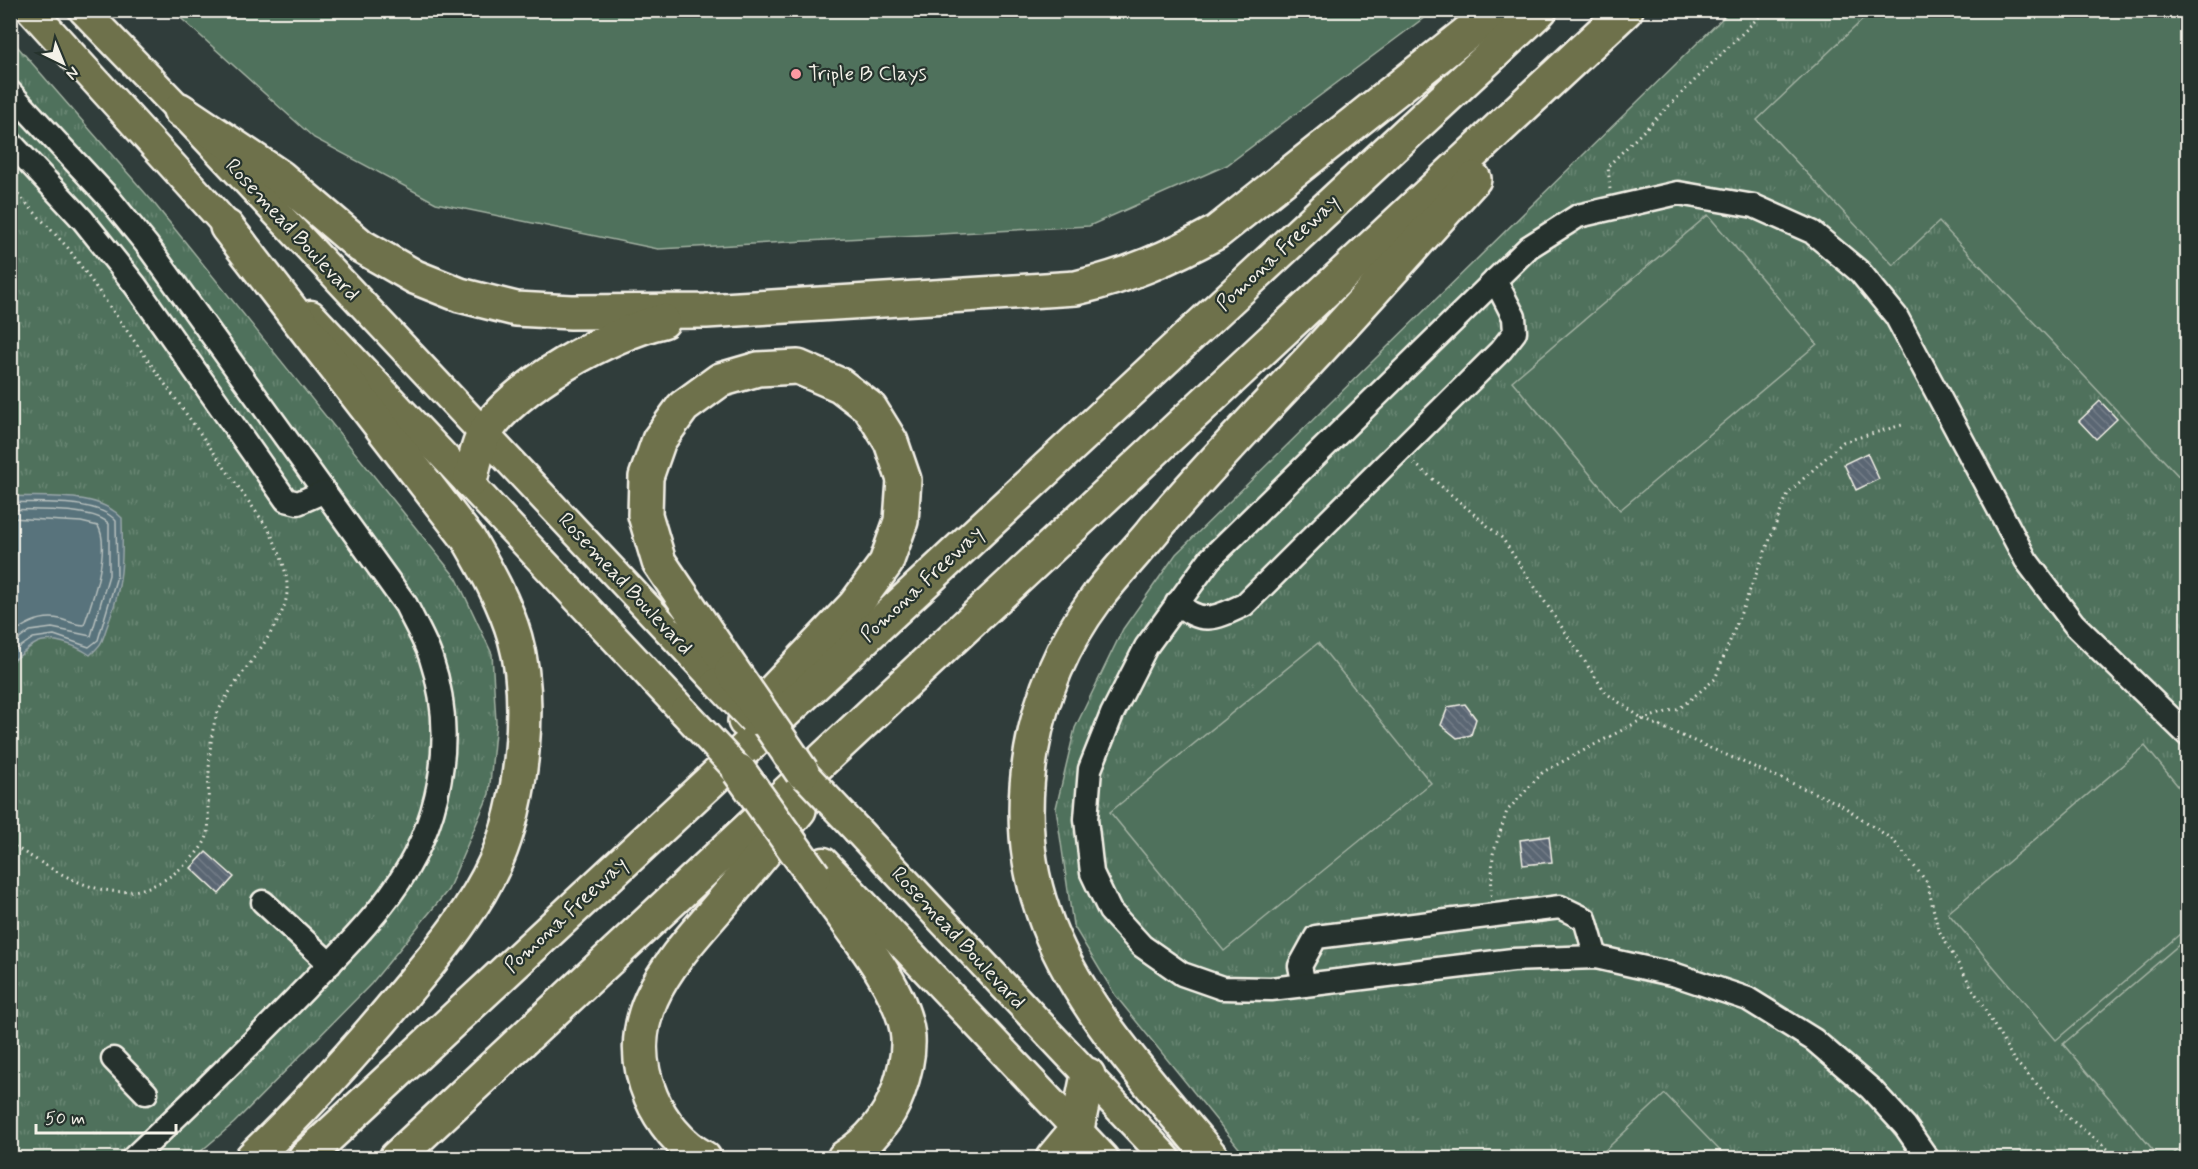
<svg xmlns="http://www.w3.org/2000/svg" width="2198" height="1169" font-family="Mynerve,sans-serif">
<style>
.park{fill:url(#park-tufts);stroke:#a2b1a2;stroke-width:1.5}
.garden{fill:#4f715c;stroke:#a2b1a2;stroke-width:1.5}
.water{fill:#59737c;stroke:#97a5a7;stroke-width:1.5}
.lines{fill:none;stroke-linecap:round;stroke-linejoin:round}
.shore{stroke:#b6bfbd;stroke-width:1.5}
.building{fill:url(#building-back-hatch);stroke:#f4f1e8;stroke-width:1.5}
.minor-casing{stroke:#f4f1e8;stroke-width:27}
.major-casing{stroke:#f4f1e8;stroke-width:33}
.highway-casing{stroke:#f4f1e8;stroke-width:38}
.path{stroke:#f4f1e8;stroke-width:3;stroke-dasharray:1.5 4.5;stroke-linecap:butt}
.minor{stroke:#26332d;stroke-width:22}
.major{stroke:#6e714b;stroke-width:28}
.highway{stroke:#6e714b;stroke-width:33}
.major-bridge-casing{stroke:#f4f1e8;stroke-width:33;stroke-linecap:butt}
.highway-bridge-casing{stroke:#f4f1e8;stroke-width:38;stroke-linecap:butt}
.major-bridge{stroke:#6e714b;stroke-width:28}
.highway-bridge{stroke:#6e714b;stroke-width:33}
.poi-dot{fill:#ff9aa2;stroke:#26332d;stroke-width:2}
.labels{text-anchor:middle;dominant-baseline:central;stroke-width:4.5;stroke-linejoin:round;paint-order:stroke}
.poi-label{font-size:21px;fill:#f4f1e8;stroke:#26332d;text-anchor:start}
.street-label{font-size:21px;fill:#f4f1e8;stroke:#26332d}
</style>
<defs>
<pattern id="park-tufts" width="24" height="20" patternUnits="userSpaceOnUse" patternTransform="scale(1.5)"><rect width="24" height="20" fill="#4f715c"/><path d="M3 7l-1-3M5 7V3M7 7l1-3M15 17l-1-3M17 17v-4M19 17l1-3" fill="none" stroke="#698673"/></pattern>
<pattern id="building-back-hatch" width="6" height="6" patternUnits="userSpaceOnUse" patternTransform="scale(1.5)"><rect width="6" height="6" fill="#5a6673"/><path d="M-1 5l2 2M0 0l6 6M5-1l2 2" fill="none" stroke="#727c87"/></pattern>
</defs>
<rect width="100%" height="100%" fill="#303d3b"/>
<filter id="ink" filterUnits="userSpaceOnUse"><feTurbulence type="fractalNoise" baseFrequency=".0167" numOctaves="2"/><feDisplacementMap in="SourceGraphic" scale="12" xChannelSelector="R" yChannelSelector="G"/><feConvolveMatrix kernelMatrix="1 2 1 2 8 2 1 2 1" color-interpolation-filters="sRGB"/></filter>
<g filter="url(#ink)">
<g class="park">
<path d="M1730,11H2187V1158H1247L1115,995L1073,925L1056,808L1075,728L1123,629L1176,554Z"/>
<path d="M10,38L153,202L457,579L492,654L496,722L489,794L448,890L371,984L234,1123L193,1158H11Z"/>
</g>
<g class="garden">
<path d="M173,11H1433L1227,165L1089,226L658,249L436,203L314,138Z"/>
<path d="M1872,11H2187V485L1939,222L1893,265L1757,120Z"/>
<path d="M1708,215L1817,344L1620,510L1512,381Z"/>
<path d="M1318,643L1431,783L1224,951L1110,812Z"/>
<path d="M2145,746L2187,797V928L2056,1040L1948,913Z"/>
<path d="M2187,938V1142L2169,1158H2160L2063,1044Z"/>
<path d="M1665,1094L1727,1158H1597Z"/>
</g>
<path class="water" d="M11,496C46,498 97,491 122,518C123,559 123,586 108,624C101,642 105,641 90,655C77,646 51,635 35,644C25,649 21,657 11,661Z"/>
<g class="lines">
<g class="shore">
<path d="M10,502C39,504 97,498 116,521L117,576L98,640L89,647L54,635L33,638L10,654"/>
<path d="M10,509C33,511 95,507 109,524V575L91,636L52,628L30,631L10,646"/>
<path d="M10,518L81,522L98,526C111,548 92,602 84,625C76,625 68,621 60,619C41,615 24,624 10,636"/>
</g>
</g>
<g class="building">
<path d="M2100,401L2117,419L2096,439L2079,421Z"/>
<path d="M1867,453L1879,479L1856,490L1844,464Z"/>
<path d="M1465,704L1476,719L1471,735L1457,738L1441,725L1448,707Z"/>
<path d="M1549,836L1552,862L1523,865L1520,840Z"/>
<path d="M206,852L234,877L219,894L191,868Z"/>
</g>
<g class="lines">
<defs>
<g id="minor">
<path d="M10,92L108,197L147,245L406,605C414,622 425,640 431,658C458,738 440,828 390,895C365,929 334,959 305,989C249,1047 191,1103 133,1158"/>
<path d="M10,142L83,220L135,285L286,500L298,503L323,492"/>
<path d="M1177,603C1202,626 1216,618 1244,605L1501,350L1515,332L1514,317L1495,280"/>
<path d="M263,902L330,964"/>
<path d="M1304,985L1300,966L1316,937L1560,907L1585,919L1596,957"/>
<path d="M113,1059L146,1093"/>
<path d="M1927,1158L1905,1126L1871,1089L1814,1040L1748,999L1676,975L1596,957L1513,960L1271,989L1222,988L1182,974L1142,946L1110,911L1092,873L1086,819L1090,769L1112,714L1146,647L1210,559L1529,247L1578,216L1678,193L1754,206L1812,232L1860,272L1896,316L2026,560L2074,624L2188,735"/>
</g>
<g id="major">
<path d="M31,10L242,242"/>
<path d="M83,10L180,110L717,682"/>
<path d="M311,315L684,712"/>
<path d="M858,831L1166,1158"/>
<path d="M824,862L1104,1158"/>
</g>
<g id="highway">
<path d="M180,110L280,177L361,246L415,277L460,295L516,309L571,312L706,311L1076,288C1128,276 1171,257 1217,232L1496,10"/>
<path d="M227,227L469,540C487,571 505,603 515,638C533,701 522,801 496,861C474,910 440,950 406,991C357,1050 307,1106 252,1158"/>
<path d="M470,481C474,466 477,446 485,433C513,386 611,333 663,321"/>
<path d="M732,670L659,562L645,515L646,477L659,440L683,407L720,380L758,369L798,367L840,385L870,408L891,442L904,480L901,521L886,563L855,605L745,721"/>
<path d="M814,876C843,918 905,988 908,1038C909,1056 904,1075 898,1092C888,1120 869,1142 844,1158"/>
<path d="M305,1158L1540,10"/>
<path d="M396,1158L1626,10"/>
<path d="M704,1158C681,1146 661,1121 651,1097C615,1013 677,956 726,898C751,869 775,839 799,810"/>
<path d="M1053,1158L1077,1129L1088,1075"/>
<path d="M1212,1158C1152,1085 1074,1004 1043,912C1007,809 1031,686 1096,599C1115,573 1138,550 1158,525C1200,476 1244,430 1288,383C1351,317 1412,247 1474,179"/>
</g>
</defs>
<use href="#minor" class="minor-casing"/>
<use href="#major" class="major-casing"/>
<use href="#highway" class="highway-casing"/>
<g class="path">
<path d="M10,186L68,248L269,530C278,549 288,569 287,591C287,625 234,677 218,712C208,735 209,781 208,807C208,816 210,830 206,839C201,851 186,864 176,872C117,917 63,875 10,844"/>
<path d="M1610,189L1608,166L1766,10"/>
<path d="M1414,463L1502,538L1606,693L1643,719L1840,804L1893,840L1927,882L1938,929L2014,1060L2070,1119L2119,1158"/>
<path d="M1491,896L1493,854L1507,811L1543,772L1643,719L1680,708L1715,679L1788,493L1843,442L1902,425"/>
</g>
<use href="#minor" class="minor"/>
<use href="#major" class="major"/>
<use href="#highway" class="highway"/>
<defs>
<g id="major-bridge">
<path d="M717,682L753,720"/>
<path d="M684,712L754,787"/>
<path d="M787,756L858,831"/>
</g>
<g id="highway-bridge">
<path d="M732,670L802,772"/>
<path d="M739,771L814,876"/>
</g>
</defs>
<use href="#major-bridge" class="major-bridge-casing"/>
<use href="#highway-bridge" class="highway-bridge-casing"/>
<use href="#major-bridge" class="major-bridge"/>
<use href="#highway-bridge" class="highway-bridge"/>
</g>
</g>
<circle class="poi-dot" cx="796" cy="74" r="6"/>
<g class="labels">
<g class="poi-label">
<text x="808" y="74">Triple B Clays</text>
</g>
<g class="street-label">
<text transform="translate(292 230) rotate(47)">Rosemead Boulevard</text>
<text transform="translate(1278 253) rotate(-43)">Pomona Freeway</text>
<text transform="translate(625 584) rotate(47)">Rosemead Boulevard</text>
<text transform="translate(922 584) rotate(-43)">Pomona Freeway</text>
<text transform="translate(566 915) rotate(-43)">Pomona Freeway</text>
<text transform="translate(958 938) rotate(47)">Rosemead Boulevard</text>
</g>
</g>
<rect width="2198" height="1169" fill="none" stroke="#26332d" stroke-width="36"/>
<rect x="18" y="18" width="2162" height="1133" fill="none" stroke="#f4f1e8" stroke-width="2" filter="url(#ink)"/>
<g transform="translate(63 63) rotate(137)" stroke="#26332d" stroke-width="4.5" paint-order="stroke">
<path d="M0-4.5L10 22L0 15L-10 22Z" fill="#f4f1e8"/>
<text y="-9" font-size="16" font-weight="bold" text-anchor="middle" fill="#f4f1e8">N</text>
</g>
<path d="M36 1124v9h140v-9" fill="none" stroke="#f4f1e8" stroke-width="3"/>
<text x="45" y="1124" font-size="18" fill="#f4f1e8" stroke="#26332d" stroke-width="4.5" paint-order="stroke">50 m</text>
</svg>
